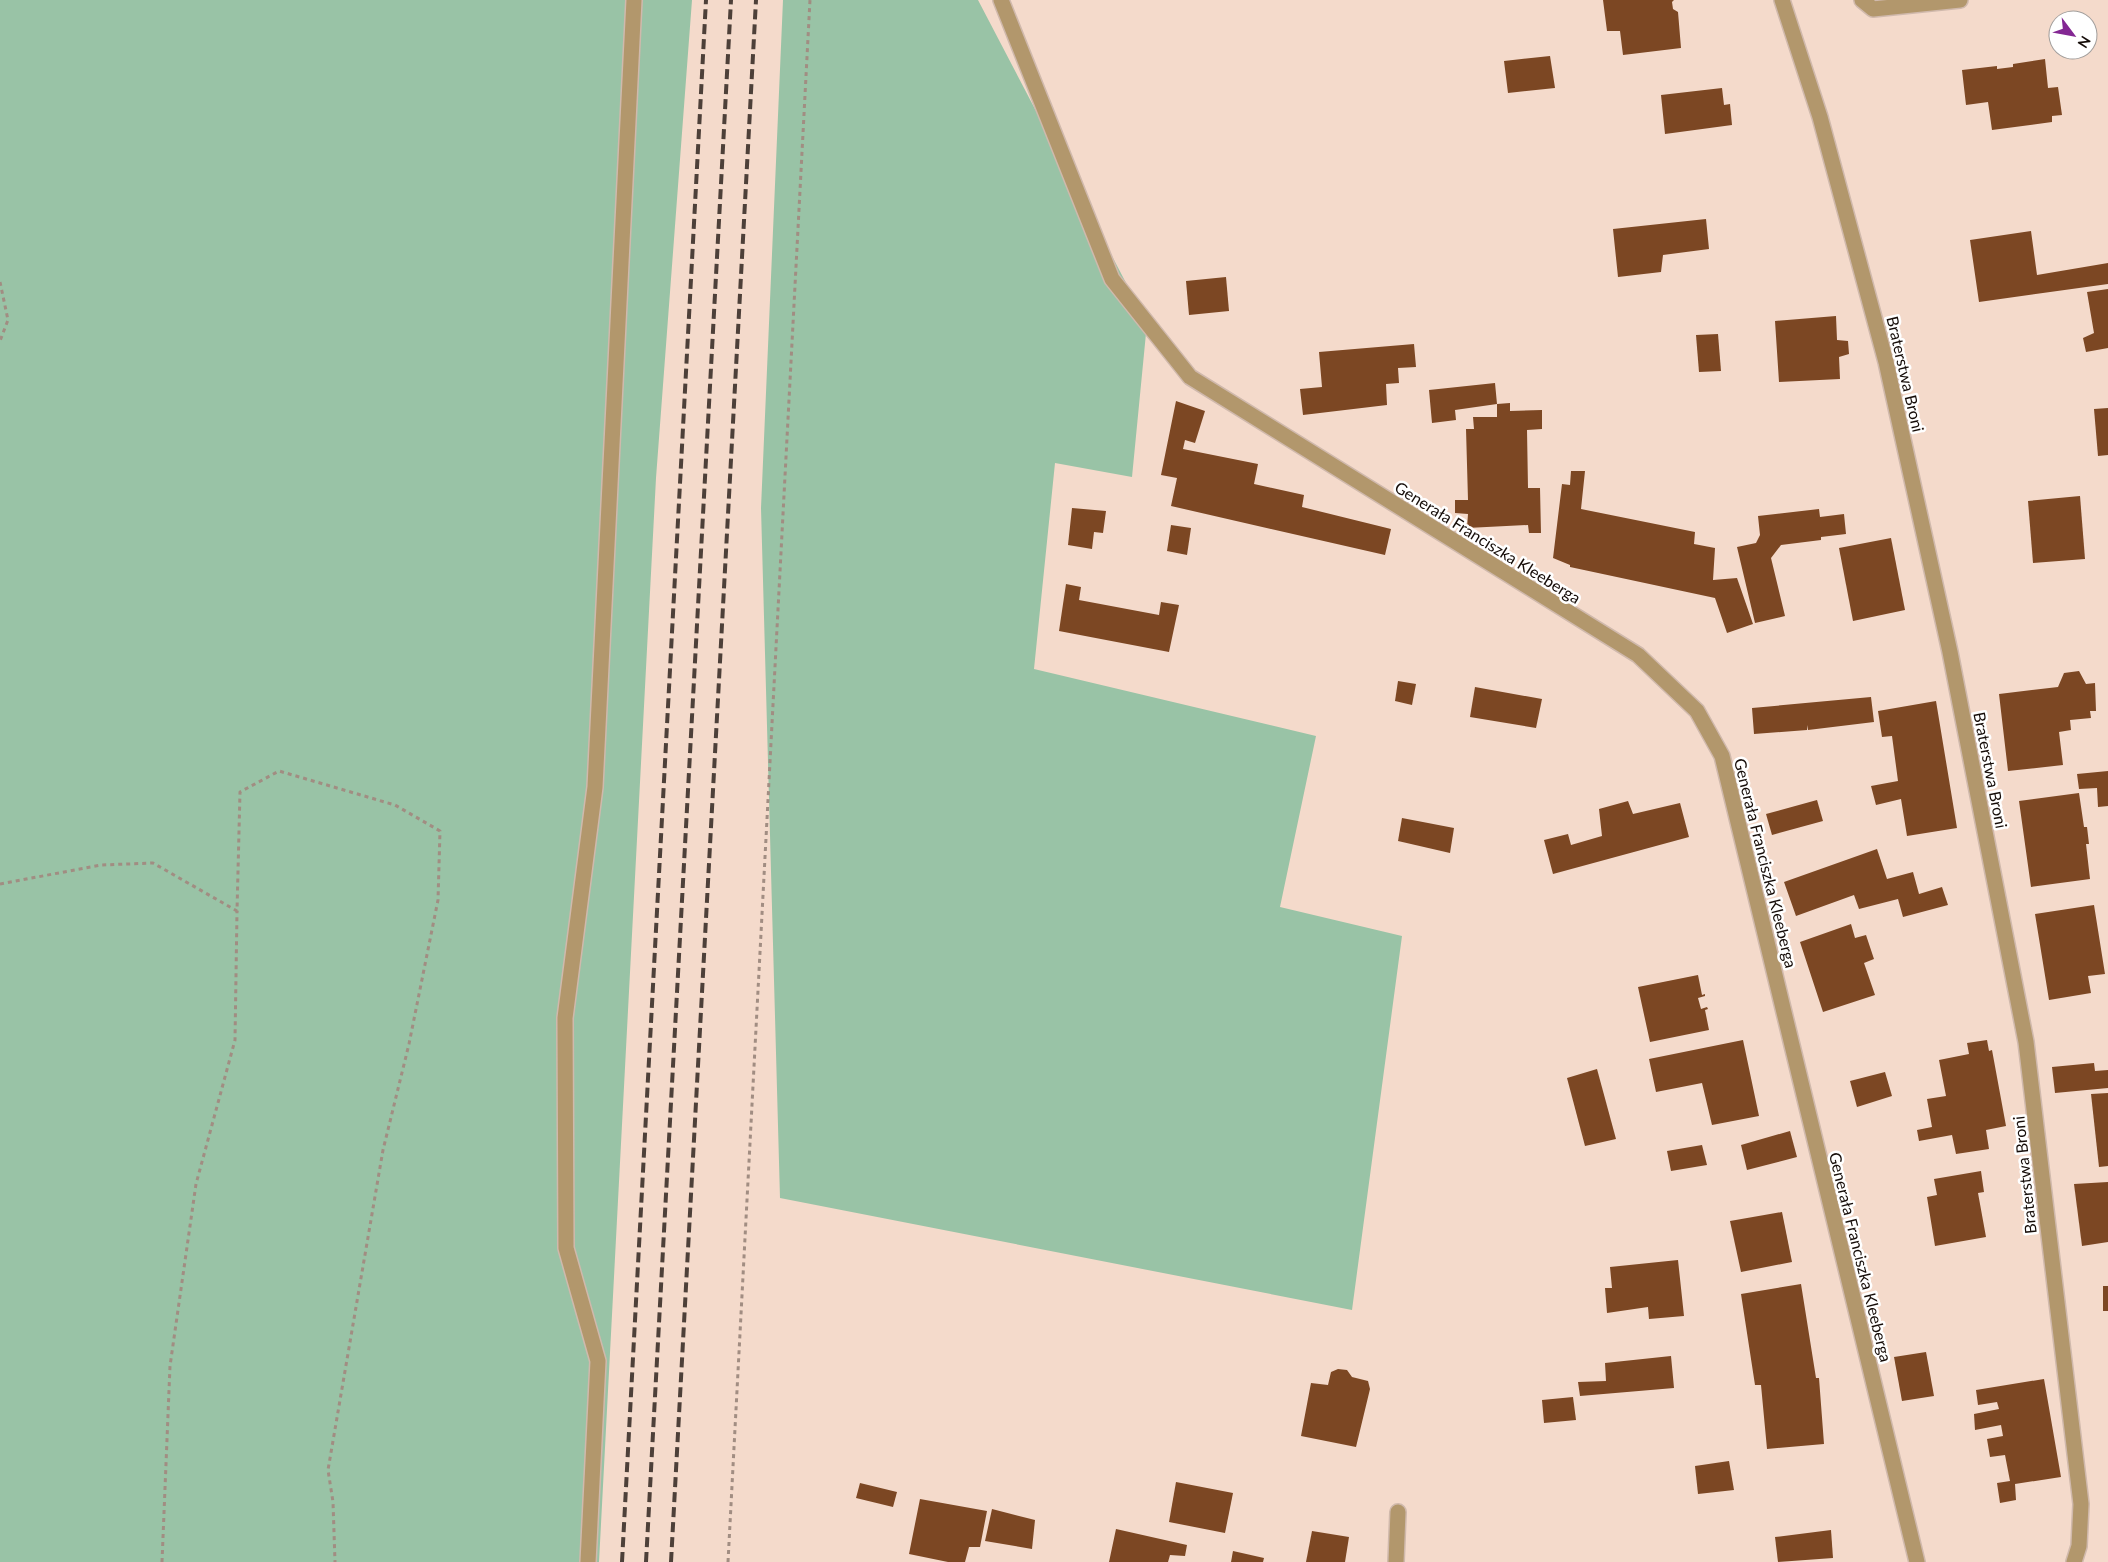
<svg xmlns="http://www.w3.org/2000/svg" width="2108" height="1562" font-family="Lato,sans-serif">
<style>
.green{fill:#99c3a6}
.building{fill:#7c4723}
.lines{fill:none;stroke-linecap:round;stroke-linejoin:round}
.minor-casing{stroke:#d0b9ac;stroke-width:18}
.path{stroke:#a18d82;stroke-width:3;stroke-dasharray:4 4;stroke-linecap:butt}
.minor{stroke:#b2976c;stroke-width:15}
.rail{stroke:#4d4039;stroke-width:4;stroke-dasharray:10 5;stroke-linecap:butt}
.labels{text-anchor:middle;dominant-baseline:central;stroke-width:5;stroke-linejoin:round;paint-order:stroke}
.street-label{font-size:16px;fill:#150c08;stroke:#fff}
</style>
<rect width="100%" height="100%" fill="#f4dacb"/>
<g class="green">
<path d="M0,0H692L656,478L599,1562H0Z"/>
<path d="M783,0H978L1147,323L1132,477L1055,463L1034,669L1316,736L1280,907L1402,936L1352,1310L780,1198L761,508Z"/>
</g>
<g class="building">
<path d="M1603,0H1674L1672,2L1673,9L1678,12L1681,48L1623,55L1620,31H1607Z"/>
<path d="M1550,56L1555,88L1508,93L1504,61Z"/>
<path d="M2045,59L2048,88L2058,87L2062,115L2052,116V122L1992,130L1988,102L1966,105L1962,70L1997,66V69L2013,67V64Z"/>
<path d="M1722,88L1724,105L1730,104L1732,125L1665,134L1661,95Z"/>
<path d="M1706,219L1709,249L1663,255L1661,272L1618,277L1613,229Z"/>
<path d="M2031,231L2037,275L2108,263V284L1979,302L1970,240Z"/>
<path d="M1226,277L1229,311L1189,315L1186,281Z"/>
<path d="M2108,289V348L2086,352L2083,338L2094,333L2087,292Z"/>
<path d="M1836,316L1837,340L1848,341L1849,354L1839,357L1840,379L1779,382L1775,321Z"/>
<path d="M1718,334L1721,371L1699,372L1696,335Z"/>
<path d="M1414,344L1416,367L1398,368L1399,383L1386,384L1387,405L1303,415L1300,389L1322,387L1319,352Z"/>
<path d="M1495,383L1497,404L1510,403V411L1542,410V429L1527,430L1528,488H1540L1541,533H1529L1528,525L1467,528L1468,514L1455,513V500H1468L1466,429H1474L1473,417H1497V404L1455,410L1456,420L1432,423L1429,390Z"/>
<path d="M1176,401L1205,411L1195,443L1185,440L1183,449L1258,464L1254,484L1304,495L1302,507L1391,529L1385,555L1171,506L1177,478L1161,475Z"/>
<path d="M2108,408V455L2098,456L2094,409Z"/>
<path d="M1571,471H1585L1581,509L1695,532L1694,544L1715,548L1713,580L1737,578L1753,624L1727,633L1715,598L1570,567V565L1553,558L1562,484L1570,485Z"/>
<path d="M2080,496L2085,559L2033,563L2028,501Z"/>
<path d="M1072,508L1106,511L1103,533L1094,532L1092,549L1068,545Z"/>
<path d="M1819,509L1820,517L1844,514L1846,534L1821,537V540L1781,545L1771,558L1785,616L1755,623L1737,547L1756,543L1760,535L1758,516Z"/>
<path d="M1171,525L1191,528L1187,555L1167,551Z"/>
<path d="M1891,538L1905,610L1853,621L1839,548Z"/>
<path d="M1066,584L1081,587L1079,600L1159,615L1161,602L1179,605L1169,652L1059,631Z"/>
<path d="M2079,671L2086,684L2095,683L2096,711H2090L2091,718L2070,720L2071,730L2059,732L2063,765L2008,771L1999,694L2058,687L2064,673Z"/>
<path d="M1398,681L1416,684L1412,705L1395,701Z"/>
<path d="M1475,687L1542,699L1536,728L1470,717Z"/>
<path d="M1871,697L1874,722L1808,730V725L1807,730L1754,734L1752,708Z"/>
<path d="M1936,701L1957,828L1907,836L1901,799L1876,805L1871,786L1898,781L1892,736L1882,737L1878,711Z"/>
<path d="M2108,771V806L2098,807L2097,788L2079,789L2077,774Z"/>
<path d="M2079,793L2084,827H2087L2089,844H2086L2090,879L2031,887L2019,801Z"/>
<path d="M1817,800L1823,821L1772,835L1766,814Z"/>
<path d="M1628,801L1633,814L1680,803L1689,837L1553,874L1544,840L1568,834L1571,845L1602,836L1599,809Z"/>
<path d="M1402,818L1454,828L1450,853L1398,841Z"/>
<path d="M1877,849L1887,879L1913,872L1919,894L1942,887L1948,905L1903,917L1898,899L1859,909L1854,895L1796,916L1784,882Z"/>
<path d="M2094,905L2105,974L2088,976L2091,993L2049,1000L2035,914Z"/>
<path d="M1851,924L1855,938L1866,935L1874,959L1864,963L1875,995L1823,1012L1800,942Z"/>
<path d="M1698,975L1702,995L1705,994V996L1698,998L1701,1009L1707,1007L1708,1009L1705,1010L1709,1030L1650,1042L1638,987Z"/>
<path d="M1743,1040L1759,1116L1712,1125L1702,1083L1656,1092L1649,1059Z"/>
<path d="M1987,1040L1989,1051L1992,1050L2006,1126L1986,1130L1989,1149L1956,1154L1952,1135L1919,1141L1917,1130L1932,1127L1927,1099L1946,1096L1939,1060L1969,1054L1967,1043Z"/>
<path d="M2094,1063L2095,1071L2108,1070V1088L2055,1093L2052,1067Z"/>
<path d="M1597,1069L1616,1139L1585,1146L1567,1078Z"/>
<path d="M1885,1072L1892,1096L1857,1107L1850,1081Z"/>
<path d="M2108,1093V1166L2099,1167L2091,1094Z"/>
<path d="M1790,1131L1797,1157L1747,1170L1741,1145Z"/>
<path d="M1702,1145L1707,1165L1671,1171L1667,1151Z"/>
<path d="M1981,1171L1984,1192L1978,1193L1986,1237L1935,1246L1927,1197L1937,1195L1934,1179Z"/>
<path d="M2108,1182V1242L2082,1246L2074,1184Z"/>
<path d="M1782,1212L1792,1262L1741,1272L1730,1221Z"/>
<path d="M1678,1260L1684,1316L1649,1319L1648,1307L1607,1313L1605,1288H1612L1610,1267Z"/>
<path d="M1801,1284L1816,1378H1819L1824,1444L1767,1449L1761,1385H1755L1741,1294Z"/>
<rect x="2103" y="1286" width="5" height="25"/>
<path d="M1926,1352L1934,1396L1902,1401L1894,1357Z"/>
<path d="M1671,1356L1674,1388L1580,1396L1578,1382L1606,1381L1605,1363Z"/>
<path d="M1338,1369L1347,1370L1352,1377L1368,1381L1370,1389L1356,1447L1301,1436L1311,1383L1328,1385L1331,1372Z"/>
<path d="M2044,1379L2061,1477L2015,1484L2016,1500L2000,1503L1997,1483L2010,1481L2005,1455L1990,1457L1987,1439L2003,1436L2001,1425L1975,1430L1974,1414L1999,1409L1997,1402L1978,1405L1976,1390Z"/>
<path d="M1573,1397L1576,1420L1544,1423L1542,1400Z"/>
<path d="M1729,1461L1734,1490L1698,1494L1695,1466Z"/>
<path d="M1176,1482L1233,1493L1225,1533L1169,1522Z"/>
<path d="M860,1483L897,1492L893,1507L856,1498Z"/>
<path d="M920,1499L987,1511L980,1547H969L965,1562H948L909,1554Z"/>
<path d="M992,1509L1035,1520L1032,1549L985,1541Z"/>
<path d="M1116,1529L1187,1545L1185,1556L1170,1555L1168,1562H1109Z"/>
<path d="M1831,1530L1833,1558L1778,1562L1775,1537Z"/>
<path d="M1312,1531L1349,1537L1345,1562H1306Z"/>
<path d="M1233,1551L1264,1558L1263,1562H1231Z"/>
</g>
<g class="lines">
<defs>
<g id="minor">
<path d="M1001,0L1112,279L1190,377L1638,655L1697,711L1722,756L1917,1562"/>
<path d="M1782,0L1820,117L1886,362L1950,652L2026,1042L2081,1504L2079,1546L2074,1562"/>
<path d="M1862,0L1873,9L1960,0"/>
<path d="M588,1562L598,1361L566,1248L565,1018L595,787L634,0"/>
<path d="M1396,1562L1398,1512"/>
</g>
</defs>
<use href="#minor" class="minor-casing"/>
<g class="path">
<path d="M0,282L8,320L0,341"/>
<path d="M0,884L101,865L153,863L237,911L240,792L279,771L395,805L440,831L438,900L409,1044L383,1150L328,1470L333,1502L335,1562"/>
<path d="M162,1562L170,1366L196,1184L235,1040L237,911"/>
<path d="M728,1562L810,0"/>
</g>
<use href="#minor" class="minor"/>
<g class="rail">
<path d="M622,1562L706,0"/>
<path d="M646,1562L731,0"/>
<path d="M671,1562L756,0"/>
</g>
</g>
<g class="labels">
<g class="street-label">
<text transform="translate(1906 374) rotate(77)">Braterstwa Broni</text>
<text transform="translate(1488 542) rotate(32)">Generała Franciszka Kleeberga</text>
<text transform="translate(1991 770) rotate(79)">Braterstwa Broni</text>
<text transform="translate(1766 863) rotate(76)">Generała Franciszka Kleeberga</text>
<text transform="translate(2024 1175) rotate(-96)">Braterstwa Broni</text>
<text transform="translate(1861 1257) rotate(76)">Generała Franciszka Kleeberga</text>
</g>
</g>
<g transform="translate(2073 35) rotate(122)"><circle r="24" fill="#ffffff" stroke="#a19e9c"/>
<path d="M0-4L9 19L0 12L-9 19Z" fill="#832793"/>
<text y="-8" font-size="14" font-weight="bold" text-anchor="middle" fill="#150c08">N</text>
</g>
</svg>
